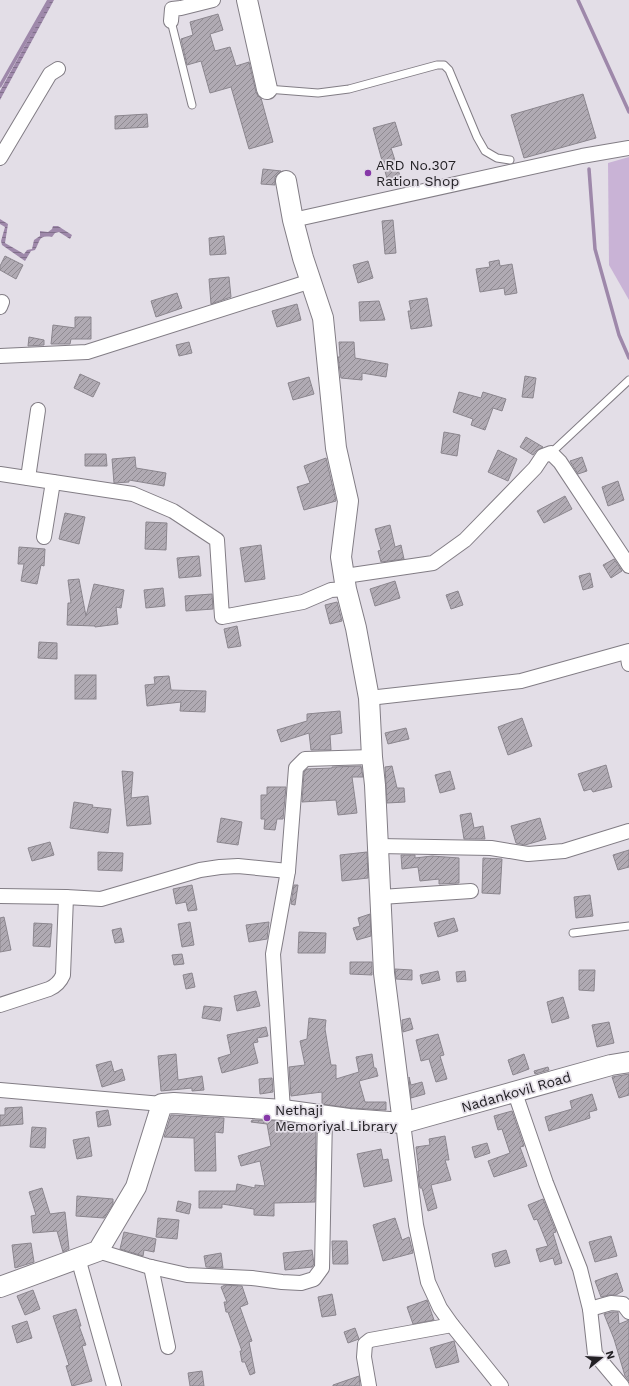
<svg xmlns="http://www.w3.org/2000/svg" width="629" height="1386" font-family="'Work Sans',sans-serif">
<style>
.grass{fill:#c9b3d6}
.water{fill:url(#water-rules)}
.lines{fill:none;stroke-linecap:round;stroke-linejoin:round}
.stream{stroke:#9e88aa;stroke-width:3.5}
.building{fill:url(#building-hatch);stroke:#8b868e}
.lane-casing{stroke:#827d85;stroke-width:9}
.street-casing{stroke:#827d85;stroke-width:16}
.secondary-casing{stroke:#827d85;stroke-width:22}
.lane{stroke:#fff;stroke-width:7}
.street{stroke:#fff;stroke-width:14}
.secondary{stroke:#fff;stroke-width:20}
.poi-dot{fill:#8638a8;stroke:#e3dee7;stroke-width:1.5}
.labels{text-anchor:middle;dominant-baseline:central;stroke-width:3.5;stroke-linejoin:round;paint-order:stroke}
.poi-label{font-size:14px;fill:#232125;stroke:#e3dee7;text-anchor:start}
.street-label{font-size:14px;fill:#232125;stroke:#e3dee7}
</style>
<defs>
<pattern id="water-rules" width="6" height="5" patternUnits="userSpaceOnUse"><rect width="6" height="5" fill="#9e88aa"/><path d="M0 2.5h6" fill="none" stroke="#806f8a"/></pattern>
<pattern id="building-hatch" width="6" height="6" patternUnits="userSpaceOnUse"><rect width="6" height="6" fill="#b0aab3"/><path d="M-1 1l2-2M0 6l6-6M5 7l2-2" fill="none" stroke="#8f8a91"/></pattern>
</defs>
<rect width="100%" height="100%" fill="#e3dee7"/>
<path class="grass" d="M629,157V300L609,265L608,163Z"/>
<g class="water">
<path d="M50,0H54L0,100V91Z"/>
<path d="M0,219L8,224L5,243L24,254L27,250L32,249L34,240L40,236V231L48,232L52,229L53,226H58L72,235L70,239L59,232L55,233L52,237C38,235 41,240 35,250L31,251L25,261L2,245L1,241L5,227L0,224Z"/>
</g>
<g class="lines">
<g class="stream">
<path d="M578,0L629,112"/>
<path d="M0,86L49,0"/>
<path d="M589,169L595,249L619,335L629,358"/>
</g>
</g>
<g class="building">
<path d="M218,14L223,30L210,34L215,51L230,47L236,66L249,62L256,92L258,96L261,98L273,142L249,149L231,87L210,93L201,61L187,65L181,39L193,35L190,22Z"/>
<path d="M583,94L596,138L524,158L511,115Z"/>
<path d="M147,114L148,127L115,129V116Z"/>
<path d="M395,122L402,145L391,148L401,179L388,182L373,128Z"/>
<path d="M263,169L281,171L275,177V185L261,184Z"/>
<path d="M393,220L396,253L385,254L382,221Z"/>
<path d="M224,236L226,254L210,255L209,238Z"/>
<path d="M5,256L23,265L16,279L0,270V266Z"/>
<path d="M499,260L500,266L512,264L517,293L505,295L504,288L480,292L476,269L490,267L489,262Z"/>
<path d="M368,261L373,278L358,283L353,265Z"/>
<path d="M229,277L231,297L211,304L209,279Z"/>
<path d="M177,293L182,308L156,317L151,301Z"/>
<path d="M427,298L432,326L411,329L408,311H411L409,301Z"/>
<path d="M379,301L385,320L360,321L359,302Z"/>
<path d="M297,304L301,320L277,327L272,311Z"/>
<path d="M75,317H91V339H71L70,344H51L53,325L75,328Z"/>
<path d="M29,337L44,340V345L28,346Z"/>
<path d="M189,342L192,353L179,356L176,345Z"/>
<path d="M339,342H354L355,358L388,364L386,377L362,373V380L341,378L338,357H340Z"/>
<path d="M80,374L100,383L93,397L74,388Z"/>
<path d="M525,376L536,378L533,398L522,397Z"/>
<path d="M309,377L314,394L293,400L288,383Z"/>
<path d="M459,392L481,398L483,392L506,399L502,411L493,408L485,430L471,425L473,419L453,412Z"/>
<path d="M444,432L460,435L457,456L441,453Z"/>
<path d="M526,437L543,447L536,451L533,455L520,447Z"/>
<path d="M498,450L517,459L508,481L488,472Z"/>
<path d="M85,454H106L107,466H85Z"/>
<path d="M135,457L136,468L166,473L164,486L129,480V482L114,483L112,459Z"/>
<path d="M582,457L587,471L578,474L570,461Z"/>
<path d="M326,458L336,501L304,510L297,487L310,483L304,466Z"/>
<path d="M618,481L624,500L608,506L602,487Z"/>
<path d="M565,496L572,509L544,523L537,511Z"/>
<path d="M65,513L85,517L79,544L59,539Z"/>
<path d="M146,522L167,523L166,550L145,549Z"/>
<path d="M390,525L395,547L401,545L404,559L381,562L378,551L381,550L375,529Z"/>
<path d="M261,545L265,579L245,582L240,548Z"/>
<path d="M19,547L45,549L44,566L41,565L37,584L21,581L24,564H18Z"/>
<path d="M199,556L201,576L179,578L177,558Z"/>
<path d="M614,559L622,571L611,578L603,565Z"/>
<path d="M590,573L593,587L583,590L579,576Z"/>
<path d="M79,579L86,616L94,584L124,590L121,608L116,607L118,624L95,627V626L67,625L68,603H71L68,580Z"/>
<path d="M395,581L400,598L375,606L370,589Z"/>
<path d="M163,588L165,606L146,608L144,590Z"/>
<path d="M458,591L463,605L451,609L446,595Z"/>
<path d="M212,594L213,609L186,611L185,596Z"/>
<path d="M337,602L342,621L330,624L325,605Z"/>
<path d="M237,626L241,646L228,648L224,629Z"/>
<path d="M39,642L57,643V659L38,658Z"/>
<rect x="75" y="675" width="21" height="24"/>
<path d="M169,676L171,690L206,691L205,712L180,711L181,702L147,706L145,685L155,684L154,677Z"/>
<path d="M340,711L342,733L330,735L331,750H311L309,733L281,742L277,730L307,721V714Z"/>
<path d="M522,718L532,746L508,755L498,727Z"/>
<path d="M406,728L409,739L388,744L385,733Z"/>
<path d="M606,765L612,787L593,792L591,789L584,791L578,774Z"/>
<path d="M361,766L363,777H352L357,813L338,815L336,800L302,802L304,772L307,769L332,768V767Z"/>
<path d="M392,766L397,788H404L405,802L387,803L385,767Z"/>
<path d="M122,771L133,772L131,798L148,796L151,824L127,826Z"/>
<path d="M450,771L455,789L440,793L435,775Z"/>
<path d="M267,787H286L283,819H277L275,830L264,829L265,819H261V795H267Z"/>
<path d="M74,802L93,805L92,807L111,809L108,833L70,828Z"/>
<path d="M471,813L474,828L483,826L485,839H464L460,815Z"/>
<path d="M221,818L242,822L238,845L217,842Z"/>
<path d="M540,818L546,839L525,845L516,843L511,826Z"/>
<path d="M50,842L54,855L32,861L28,848Z"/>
<path d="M629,850V867L618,870L613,855Z"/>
<path d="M98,852L123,853L122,871L98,870Z"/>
<path d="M367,852L368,878L342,881L340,855Z"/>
<path d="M401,855H415V858L432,856L459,858V883L439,884V879L420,881L418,867L402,869Z"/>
<path d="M483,858L502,859L500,894L482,893Z"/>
<path d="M192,885L197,910L188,911L186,902L176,904L173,889Z"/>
<path d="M294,885H298L295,905L291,904Z"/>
<path d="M590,895L593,916L576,918L574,897Z"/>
<path d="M370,914L371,936L357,940L353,928L360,926L358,918Z"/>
<path d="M4,917L11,950L0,952V918Z"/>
<path d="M454,918L458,931L438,937L434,923Z"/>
<path d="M190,922L194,945L182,947L178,924Z"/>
<path d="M269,922L267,939L249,942L246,925Z"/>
<path d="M34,923L52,924L50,947L33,946Z"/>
<path d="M121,928L124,942L115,943L112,930Z"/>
<path d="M299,932L326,933L325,953H298Z"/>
<path d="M182,954L184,964L174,965L172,955Z"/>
<path d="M350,962H372V975L350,974Z"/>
<path d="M395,969L412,970V980L396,979Z"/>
<path d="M579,970H595L594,991L579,990Z"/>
<path d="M438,971L440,980L422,984L420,975Z"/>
<path d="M465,971L466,981L457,982L456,972Z"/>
<path d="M192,973L195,987L186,989L183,975Z"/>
<path d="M256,991L260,1006L237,1011L234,996Z"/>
<path d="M563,997L569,1018L552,1023L547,1002Z"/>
<path d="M204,1006L222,1008L220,1021L202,1018Z"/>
<path d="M309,1018L326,1020L325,1029L331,1065H336V1079L359,1072L356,1057L372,1054L374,1068H376L378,1076L359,1081L365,1102H386V1110L350,1108L322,1104V1092L291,1096L289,1067L305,1065L300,1041L307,1039Z"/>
<path d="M410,1018L413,1029L403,1032L402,1020Z"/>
<path d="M609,1022L614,1043L597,1047L592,1025Z"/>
<path d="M266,1027L268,1036L257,1038L258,1042L253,1043L258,1063L222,1073L218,1058L231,1054L227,1035Z"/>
<path d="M438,1034L444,1055L440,1056L447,1079L436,1082L429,1059L421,1061L416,1040Z"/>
<path d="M176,1054L178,1080L202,1076L204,1090L192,1091V1088L161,1091L158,1056Z"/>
<path d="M524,1054L529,1069L513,1075L508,1060Z"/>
<path d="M111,1061L114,1072L122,1069L125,1080L102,1087L96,1065Z"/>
<path d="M548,1067L549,1070L535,1074L534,1071Z"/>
<path d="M629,1074V1095L619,1098L612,1077Z"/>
<path d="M409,1077L411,1085L422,1082L425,1094L411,1098Z"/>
<path d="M272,1078L273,1092L260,1094L259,1079Z"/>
<path d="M592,1094L597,1110L589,1112L590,1118L549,1131L545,1117L572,1109L570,1101Z"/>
<path d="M22,1107L23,1124L0,1126V1115H5V1108Z"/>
<path d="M108,1110L111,1125L98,1127L96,1112Z"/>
<path d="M512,1111L524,1146L520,1147L527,1166L494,1177L488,1161L510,1153L502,1129L498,1130L494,1116Z"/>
<path d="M171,1115L224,1118L223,1133L215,1132L216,1171H195L194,1138L164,1137Z"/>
<path d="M252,1120L282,1121L316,1126L315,1202L274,1203V1216L254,1215V1209L222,1204V1208H199V1191H236L237,1184L255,1188V1185L265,1186L260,1161L241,1166L238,1156L271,1146L267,1124L251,1122Z"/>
<path d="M32,1127L46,1128L45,1148L30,1147Z"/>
<path d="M445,1136L449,1160H445L451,1180L431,1185L437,1208L428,1211L422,1188H420L418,1171H419L416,1147L430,1145L429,1139Z"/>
<path d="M89,1137L92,1156L77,1159L73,1140Z"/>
<path d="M487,1143L490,1153L475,1158L472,1147Z"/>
<path d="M381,1149L383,1160L388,1159L392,1181L364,1187L357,1154Z"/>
<path d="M42,1188L50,1214L65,1212L69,1249L63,1252L57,1231L33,1233L31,1216L36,1215L29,1192Z"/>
<path d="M77,1196L113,1199V1204L104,1218L76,1216Z"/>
<path d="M543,1199L556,1232L553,1233L562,1263L555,1265L553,1258L540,1262L536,1249L548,1246L537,1219L534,1220L528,1205Z"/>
<path d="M178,1201L191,1204L189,1214L176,1211Z"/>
<path d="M158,1218L179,1220L177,1239L156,1237Z"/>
<path d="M395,1218L402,1240L409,1237L413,1253L383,1261L373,1225Z"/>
<path d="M124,1232L156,1239L154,1252L144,1250L143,1256L120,1249Z"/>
<path d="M611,1236L617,1256L595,1262L589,1242Z"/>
<path d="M332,1241H347L348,1264H333Z"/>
<path d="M31,1243L34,1262L15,1268L12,1245Z"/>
<path d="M312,1250L314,1264L312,1267L285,1270L283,1253Z"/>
<path d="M506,1250L510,1263L495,1267L492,1254Z"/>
<path d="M221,1253L223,1268L206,1267L204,1256Z"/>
<path d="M617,1273L623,1291L616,1295H609L601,1297L595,1281Z"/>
<path d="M225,1285L242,1286L248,1304L240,1307L252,1341L249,1342L255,1373L250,1375L245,1362H242L240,1351H242L228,1312H226L224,1302H227L221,1287Z"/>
<path d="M33,1290L40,1309L25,1315L17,1296Z"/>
<path d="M332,1294L336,1315L322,1317L318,1297Z"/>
<path d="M427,1300L434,1320L413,1324L407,1307Z"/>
<path d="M76,1309L81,1326H79L86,1345L82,1346L92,1381L72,1386L66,1366L69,1365L53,1316Z"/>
<path d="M612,1312H618L619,1324L629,1320V1381L625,1376L614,1339L604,1314Z"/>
<path d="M27,1321L32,1338L17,1343L12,1326Z"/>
<path d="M355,1328L359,1339L348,1343L344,1332Z"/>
<path d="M454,1341L459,1362L436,1368L430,1348Z"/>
<path d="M202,1371L204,1386H190L188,1373Z"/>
<path d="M359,1376L360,1386H333V1385Z"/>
</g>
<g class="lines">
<defs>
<g id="lane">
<path d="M171,21L192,105"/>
<path d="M267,89L318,93L349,89L437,65H444L449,70L477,137L485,151L497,158L510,160"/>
<path d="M551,453L629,380"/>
<path d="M573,933L629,926"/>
</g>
<g id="street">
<path d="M171,21L172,9L181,8L213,0"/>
<path d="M0,158L50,74L58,69"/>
<path d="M293,220L582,156L629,148"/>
<path d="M0,307L2,302"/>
<path d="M0,356L87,352L311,281"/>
<path d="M0,474L133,494L173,511L217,540L222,617L303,602L331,590L346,589"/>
<path d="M28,478L38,410"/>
<path d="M44,537L53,482"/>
<path d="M345,576L433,563L465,540L535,468L543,456L551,453L560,462L629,566"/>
<path d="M627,652L629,664"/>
<path d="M369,698L521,681L629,651"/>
<path d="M378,846L491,848L528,854L564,851L629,831"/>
<path d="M0,896L66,897"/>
<path d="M381,897L471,891"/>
<path d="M0,1005L49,989C56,986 60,982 63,975L66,897L101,899L200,870L220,867L238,866L288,871"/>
<path d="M0,1090L162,1104"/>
<path d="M515,1093L546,1183L580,1269L590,1309L595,1354L622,1386"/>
<path d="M283,1110L273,954L288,871L296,768L305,759L372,757"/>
<path d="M403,1123L416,1225L428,1282L440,1308L452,1325L501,1386"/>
<path d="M98,1251L147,1266L187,1275L252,1278L282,1282L301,1283L314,1279L322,1268L325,1116"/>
<path d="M78,1258L114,1386"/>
<path d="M151,1267L168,1347"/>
<path d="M590,1309L611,1303L623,1304L629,1312"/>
<path d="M369,1386L364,1357L365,1344L370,1340L452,1325"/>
</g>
<g id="secondary">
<path d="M247,0L267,89"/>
<path d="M286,181L293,220L303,258L323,318L336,448L348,501L341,557L346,589L356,628L369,698L372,757L375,785L384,973L403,1123"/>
<path d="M0,1287L98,1251L136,1187L162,1104L174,1103L283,1110L349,1119L403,1123L611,1065L629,1062"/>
</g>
</defs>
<use href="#lane" class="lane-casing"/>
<use href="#street" class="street-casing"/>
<use href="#secondary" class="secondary-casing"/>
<use href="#lane" class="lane"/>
<use href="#street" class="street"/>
<use href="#secondary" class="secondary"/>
</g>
<g class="poi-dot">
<circle cx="368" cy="173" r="4"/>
<circle cx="267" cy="1118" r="4"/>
</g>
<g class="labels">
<g class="poi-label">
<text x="376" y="165">ARD No.307<tspan x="376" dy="16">Ration Shop</tspan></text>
<text x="275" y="1110">Nethaji<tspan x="275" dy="16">Memoriyal Library</tspan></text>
</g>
<g class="street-label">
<text transform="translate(516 1092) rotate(-16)">Nadankovil Road</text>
</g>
</g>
<g transform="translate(601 1358) rotate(72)" stroke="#e3dee7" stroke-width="3" paint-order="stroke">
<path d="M0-3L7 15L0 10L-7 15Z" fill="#232125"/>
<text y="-6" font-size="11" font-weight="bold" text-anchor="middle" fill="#232125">N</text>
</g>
</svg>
